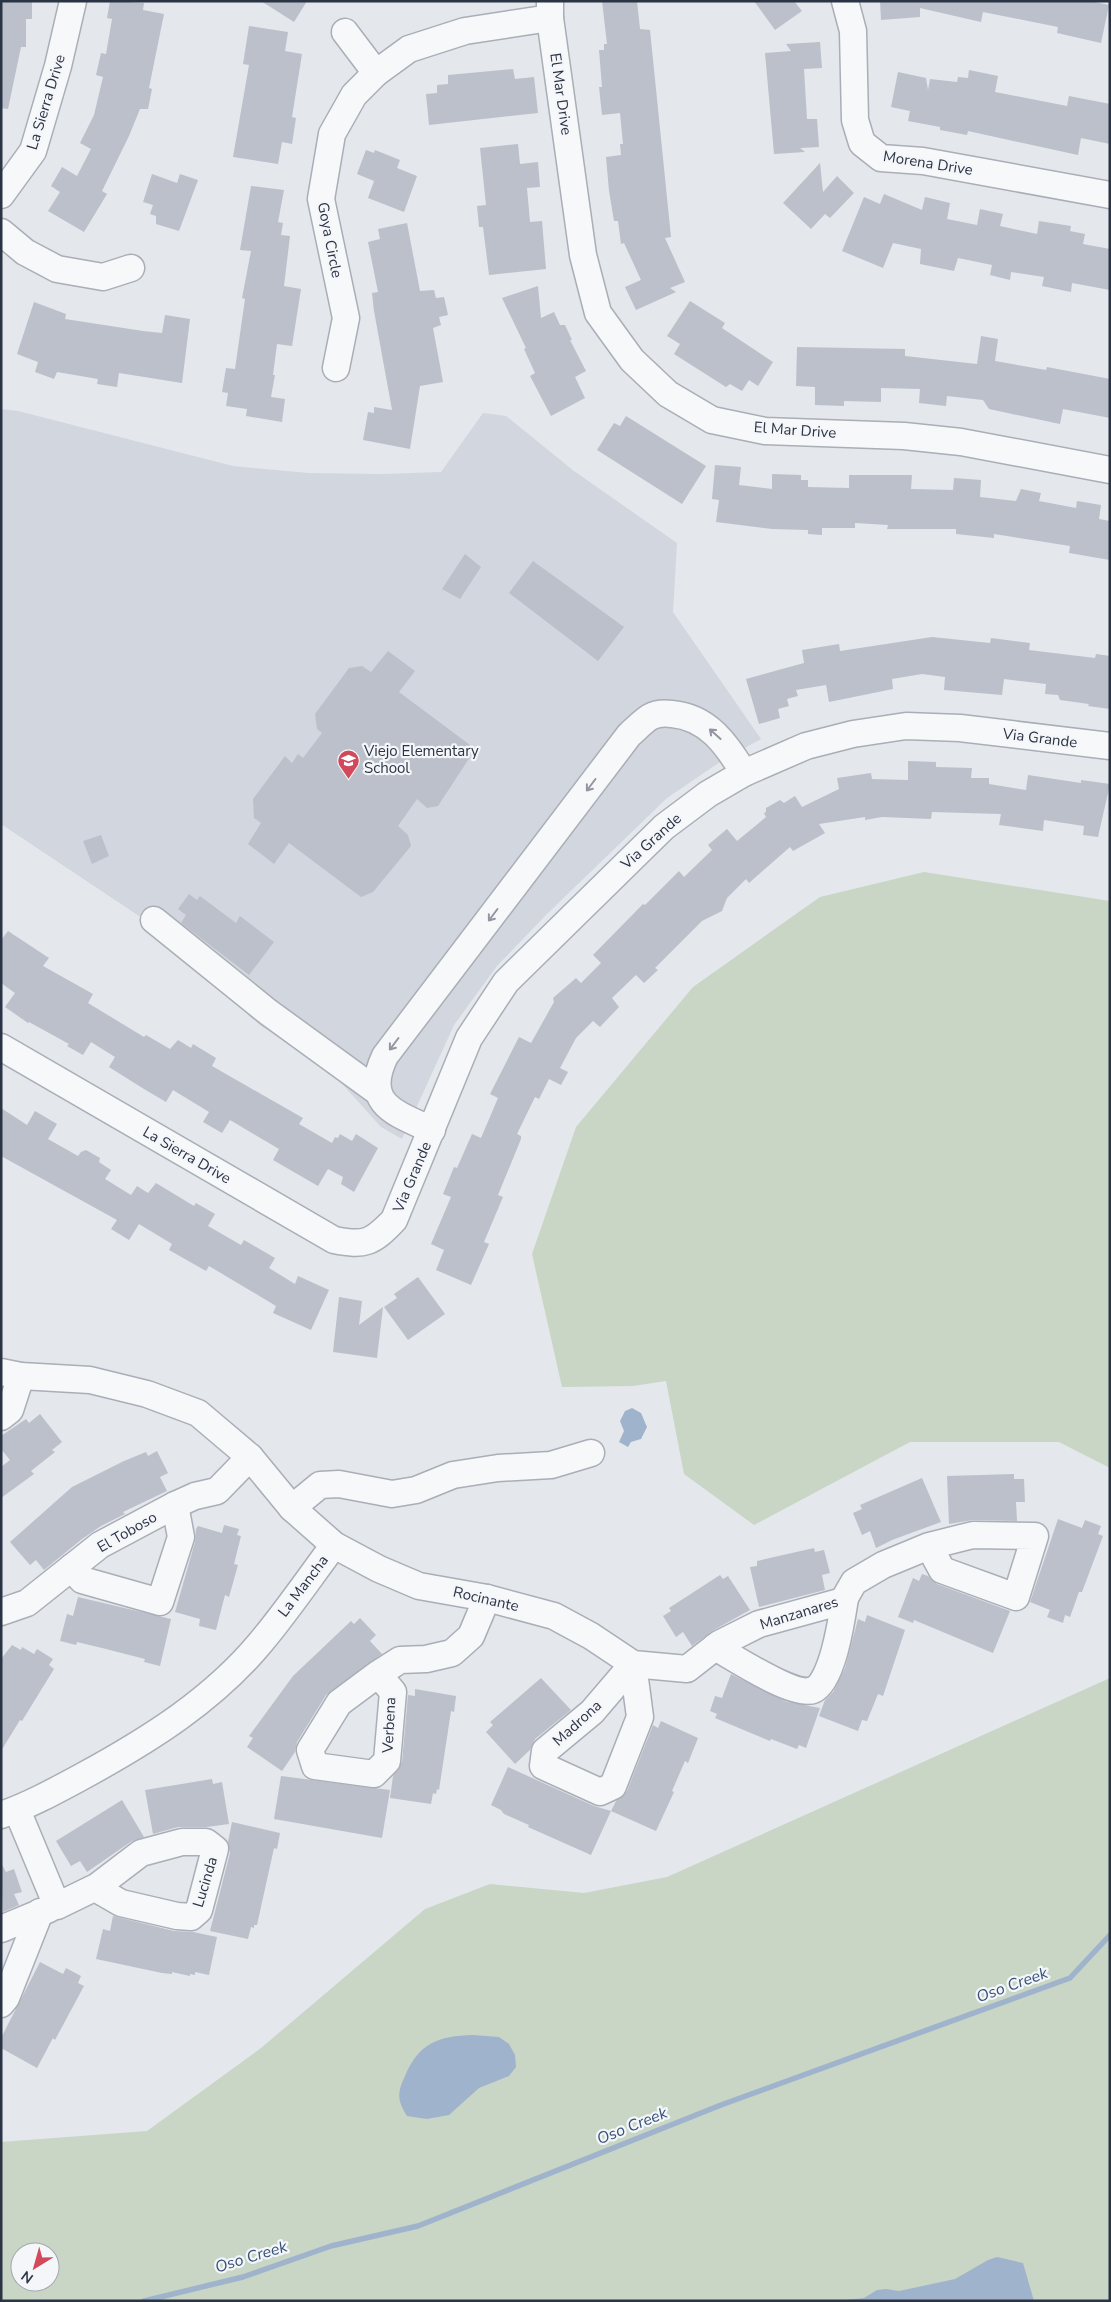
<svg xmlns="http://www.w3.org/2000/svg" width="1111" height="2302" font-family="'Nunito Sans',sans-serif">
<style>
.built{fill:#d2d6de}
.green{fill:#c9d6c5;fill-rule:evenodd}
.water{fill:#9fb4cc}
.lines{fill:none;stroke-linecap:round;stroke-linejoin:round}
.stream{stroke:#9fb4cc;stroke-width:5.5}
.building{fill:#bbc0ca}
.minor-casing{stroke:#a9aeb7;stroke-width:29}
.minor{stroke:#f7f8fa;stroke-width:26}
.oneway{stroke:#9196a0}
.labels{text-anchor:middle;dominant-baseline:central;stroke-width:4.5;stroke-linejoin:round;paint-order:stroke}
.street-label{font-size:15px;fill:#2b3445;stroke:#f4f6f9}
.poi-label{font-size:15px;fill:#2b3445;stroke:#f4f6f9;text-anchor:start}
.water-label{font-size:16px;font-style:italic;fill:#34527a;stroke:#f4f6f9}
</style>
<rect width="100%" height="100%" fill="#e4e7ec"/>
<path class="built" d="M1,409L18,411L233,466L308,473L382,474L441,472L483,413L506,416L574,471L677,543L673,612L761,739L723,760L667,798L548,913L497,966L454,1025L402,1139L381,1127L327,1067L261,1026L248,1015L251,1007L151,924L1,824Z"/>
<g class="green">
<path d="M924,872L1110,901V1468L1059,1442H910L754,1525L684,1474L666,1381L633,1386L562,1387L532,1254L576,1127L693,987L820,897Z"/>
<path d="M1110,1678V2301H1V2142L147,2131L261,2048L425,1909L490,1884L584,1893L667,1877ZM20,2252H50V2282H20Z"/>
</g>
<g class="water">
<path d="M632,1408L641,1413L647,1427L641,1439L631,1442L628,1447L619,1442L624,1431L620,1421L625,1411Z"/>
<path d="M473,2035L499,2037L509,2044L515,2055L516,2067L509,2076L479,2088L449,2115L427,2119L407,2116C397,2101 397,2092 405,2076C419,2043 438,2036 473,2035Z"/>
<path d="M997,2257L1023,2263L1034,2301H835L864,2298L877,2290L886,2289L899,2291L955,2279L988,2260Z"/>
</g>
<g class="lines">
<path class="stream" d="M144,2301L243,2277L331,2246L418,2226L721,2105L1070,1978L1110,1935"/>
</g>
<g class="building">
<path d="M1,1H32V19H26V47H21L8,109L1,108Z"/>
<path d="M110,1L144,3L143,10L164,14L149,88L152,89L148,109H140L129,136L102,191L107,194L84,232L48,211L60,192L51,186L62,167L77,176L91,149L80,143L94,115L103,77L96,75L101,53L106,54L112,19L107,18Z"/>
<path d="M261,1H307L294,22Z"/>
<path d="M602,1H637L640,29L650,30L671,237L665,238L685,282L670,288L676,292L636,310L625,287L641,280L624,243L621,244L618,221H614L609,191L606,157L621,155L620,144H623L620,113L602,115L599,87H602L599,50H604V44H607Z"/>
<path d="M754,1H794L802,11L775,30Z"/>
<path d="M880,1H1090L1109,5L1101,43L1057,33L1058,27L983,12L981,22L920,8V17L881,20Z"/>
<path d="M249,26L288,32L285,51L302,54L292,117L296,118L292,144L282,142L278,164L233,157L249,65L243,64Z"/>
<path d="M820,42L822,68L804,69L807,119H817L819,147L800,148L805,152L774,154L765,53L791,51L786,44Z"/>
<path d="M513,69L515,79L534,77L538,113L429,125L426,94L437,93V85L448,84V75Z"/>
<path d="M969,70L998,76L995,92L1067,106L1069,96L1110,104V144L1081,138L1078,155L968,131L967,135L940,130V127L908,121L910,111L891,107L898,72L926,78L928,90L930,79L957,82L958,77L968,78Z"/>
<path d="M518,144L520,164L538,162L540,187L527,188L530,222L542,221L546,269L489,275L483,227H479L477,206L486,205L480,148Z"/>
<path d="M366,150L374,153L375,150L400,160L397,168L417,176L404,212L368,198L374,181L357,174Z"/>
<path d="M820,163L823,192L837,176L854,193L830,218L825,214L811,229L783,203Z"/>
<path d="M152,174L177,183L180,174L198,180L179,231L156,224V216L150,214L153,205L143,202Z"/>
<path d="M251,186L284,190L278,222L283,223L281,235L290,236L284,286L301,289L292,346L277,344L273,375H275L271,397L285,399L282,422L246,416L247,409L226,406L228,393L222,392L226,368L235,369L245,299L242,298L251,251L240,250Z"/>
<path d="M884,194L922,210L925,197L950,203L947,219L977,225L980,209L1003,214L1000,226L1037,234L1039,221L1071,226L1070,231L1085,234L1083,244L1110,249V290L1072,283L1071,292L1042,286L1044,277L1011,272L1010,280L990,275L992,265L958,258L954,271L920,264L921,249L893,243L883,268L842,251L864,197L880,204Z"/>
<path d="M407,223L420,291L434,290L436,298L444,297L448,315L439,317L441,325L433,328L443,382L420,386L410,449L363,440L368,412L374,413V407L392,410L374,311L372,293L378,292L368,242L380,239L378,229Z"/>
<path d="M538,286L541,318L554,312L560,325H565L572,340H570L586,371L575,377L585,398L551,416L530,376L535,373L524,349L526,348L502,298Z"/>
<path d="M690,301L725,323L722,328L773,362L758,386L749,380L742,391L730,384L726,387L674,354L680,344L667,336Z"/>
<path d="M34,302L66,314L65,319L143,331L162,333L165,315L190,319L182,383L119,373L117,387L97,384L98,379L57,372L54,379L35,372L38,362L17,354Z"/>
<path d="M981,336L998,339L995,361L1046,370L1047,367L1110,379V418L1063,409L1060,424L989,409L983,400L947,396L946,406L919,403L920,389L881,388V402L844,401V406L815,405V387L796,386L797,347L905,349V356L977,364Z"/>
<path d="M626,416L706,466L682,504L597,450L614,423L620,426Z"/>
<path d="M715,465L741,467L739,485L772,489V474L801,475V480H808V487L849,488V475H912L911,489L953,490L954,478L981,480L980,497L1016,501L1021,489L1041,493L1039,501L1076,508L1077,501L1101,505L1099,519L1110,521V560L1069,553L1070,546L994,534V538L956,534V529H887L888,525L855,523V528H822V535L808,534V530L772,529L716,522L719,500L712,499Z"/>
<path d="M465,554L481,567L460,599L442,589Z"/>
<path d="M533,561L624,627L598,661L509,593Z"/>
<path d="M932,637L990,643L991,638L1030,643L1029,650L1095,658L1096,654L1110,656V709L1088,706L1089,704L1060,700L1058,695L1045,694L1046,684L1004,679L1002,695L944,690L945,677L922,674L892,679L893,689L829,702L826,685L796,690L798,696L787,699L789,706L778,709L780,718L759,724L746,679L804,663L802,650L839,644L840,651Z"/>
<path d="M388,651L415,671L399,692L470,745V757L438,806L427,808L417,799L398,826L408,835L411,846L373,892L361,897L289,843L274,864L248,844L261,823L254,818L253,799L285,756L292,763L298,754L303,758L322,733L317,729L315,714L349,668L362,666L371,672Z"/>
<path d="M908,761L936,762V767L972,768L971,778H989V784L1026,790L1028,775L1081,783V780L1110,784L1098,837L1083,835L1084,826L1044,820L1043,831L999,825L1001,814L932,812L931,819L882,817L865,820V817L819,824L825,833L793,851L790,847L749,883L746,879L727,898L722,911L702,921L655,968L658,970L644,983L636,975L612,998L619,1007L600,1027L593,1021L576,1038L560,1068L568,1072L561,1085L549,1079L539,1099L535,1097L517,1134L521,1136V1139L498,1195L503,1197L484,1242L489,1244L471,1285L436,1270L444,1250L431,1244L451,1197L443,1194L454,1167L457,1168L472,1134L481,1138L498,1098L490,1094L519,1037L531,1043L554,1002L553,998L576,978L581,983L601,963L593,955L643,904L645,905L679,871L684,877L712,850L708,845L727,829L737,841L766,817L764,813L766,812V808L780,800L784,803L795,796L802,807L839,789L837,778L871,773L872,779L908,780Z"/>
<path d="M101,835L109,856L92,864L83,841Z"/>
<path d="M189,894L197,900L200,896L236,923L240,916L274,942L249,975L181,923L186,915L178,909Z"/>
<path d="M8,931L49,958L43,966L93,994L88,1003L144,1037L146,1035L170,1049L178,1040L191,1048L193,1044L216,1058L212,1066L303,1118L299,1124L332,1143L335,1137L338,1138L340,1134L352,1141L356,1134L378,1148L354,1192L341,1184L343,1177L328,1169L318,1186L273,1160L279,1149L230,1120L222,1133L203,1122L209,1112L173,1090L166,1102L144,1089L109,1067L115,1057L91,1042L83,1055L67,1046L69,1044L29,1022L28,1023L5,1007L15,993L1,983V940Z"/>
<path d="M1,1108L27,1125L35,1111L57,1124L48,1139L78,1156L81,1152L86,1150L100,1158L99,1162L111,1170L105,1179L131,1195L137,1186L148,1193L156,1183L194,1206L196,1203L215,1214L208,1226L241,1245L244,1240L275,1258L269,1268L295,1284L298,1276L329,1290L311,1330L273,1313L276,1306L209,1266L206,1271L169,1250L172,1244L139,1224L129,1240L111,1229L117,1220L1,1156Z"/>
<path d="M418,1277L445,1314L408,1340L384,1307L397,1298L394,1294Z"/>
<path d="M339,1297L362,1301L359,1325L383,1307L377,1358L333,1352Z"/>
<path d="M40,1414L62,1442L52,1450L55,1452L31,1471L34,1474L1,1498V1467L10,1460L1,1449V1436L26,1419L29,1423Z"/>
<path d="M157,1451L168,1473L160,1477L167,1491L123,1512L125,1514L101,1526L82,1539L44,1570L36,1560L30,1565L10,1542L72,1487L124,1461L146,1452L148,1456Z"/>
<path d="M1014,1474V1479H1024L1025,1502H1016L1017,1521L973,1520L949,1524L947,1476Z"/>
<path d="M922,1478L941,1522L892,1540L876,1548L870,1531L862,1535L853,1513L862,1509L860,1505Z"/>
<path d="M1058,1519L1082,1528L1085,1520L1101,1526L1098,1534L1103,1536L1082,1592H1079L1070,1617L1065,1615L1063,1623L1047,1617L1050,1610L1030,1602Z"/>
<path d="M224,1525L239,1529L237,1535L241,1536L234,1564L238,1565L229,1597L225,1595L216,1630L199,1626L200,1619L175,1612L195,1542L196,1529L198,1526L222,1533Z"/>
<path d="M814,1548L815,1552L824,1550L830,1573L822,1575L825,1590L759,1607L750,1567L757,1566V1561Z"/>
<path d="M922,1574L928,1576L937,1584L1010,1611L993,1653L914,1620L913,1623L898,1617L913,1578L919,1581Z"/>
<path d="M720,1575L723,1579L728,1576L750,1610L712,1631L692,1646L683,1632L676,1637L663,1616L671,1611L669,1608Z"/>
<path d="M78,1597L171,1619L160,1666L144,1662L145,1659L102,1648L77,1642L76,1645L60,1641L67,1614L73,1616Z"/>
<path d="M867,1615L905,1630L883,1696L878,1694L867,1721L862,1720L858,1731L819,1716L825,1700L833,1692L845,1668L858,1619L865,1622Z"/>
<path d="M360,1618L376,1635L370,1641L382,1654L326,1695L297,1742L295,1752L282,1771L247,1747L253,1738L249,1736L293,1676L351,1621L354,1624Z"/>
<path d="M12,1645L21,1650L22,1647L34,1654L37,1649L53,1659L49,1665L54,1669L22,1721L20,1720L1,1751V1659Z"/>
<path d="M731,1674L787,1702L820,1708L806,1748L799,1745L797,1749L771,1739L770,1741L715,1718L717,1714L710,1711L715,1696L722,1698Z"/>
<path d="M541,1678L571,1710L535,1739L530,1750L515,1764L486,1732L493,1725L490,1722Z"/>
<path d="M415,1689L456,1696L454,1712L451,1711L439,1790L437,1789L436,1794L433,1793L431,1804L390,1798L393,1776L402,1762L408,1695L415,1696Z"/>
<path d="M661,1721L698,1738L688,1763L685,1761L672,1791L674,1792L656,1831L611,1811L616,1801L627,1791L653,1725L658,1728Z"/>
<path d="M508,1767L594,1806L611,1811L591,1855L528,1827L529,1825L504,1814L501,1810L491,1805Z"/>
<path d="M281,1776L390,1790L382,1838L274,1819Z"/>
<path d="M212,1779L213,1784L222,1782L229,1824L207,1827H178L153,1834L145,1790Z"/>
<path d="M122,1800L144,1837L132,1841L87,1872L80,1861L71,1866L56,1841Z"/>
<path d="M232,1822L280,1833L277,1849L274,1848L257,1925H254V1928L251,1927L248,1939L210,1931L230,1853L228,1842Z"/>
<path d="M1,1863L6,1872L14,1869L22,1892L14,1894L19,1905L3,1912Z"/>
<path d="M113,1916L174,1931L193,1932L217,1937L209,1975L195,1972V1975L190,1974V1976L172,1972V1974L162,1973L96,1959L103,1929L110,1931Z"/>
<path d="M40,1962L63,1974L66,1968L81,1976L78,1983L84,1986L55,2040L53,2038L37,2068L1,2048V2038Z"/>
</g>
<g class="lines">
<defs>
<g id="minor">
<path d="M550,1V18L583,255L598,313L632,360L668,394L712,420L765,431L904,436L961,442L1110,470"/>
<path d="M845,1L853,31L855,120L862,143L881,158L923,161L1110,195"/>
<path d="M345,32L376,73"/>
<path d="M1,195L33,151L58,66L73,1"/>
<path d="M1,232L25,252L57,269L103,277L131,268"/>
<path d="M336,368L346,318L321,199L332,134L354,95L376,73L409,49L465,31L550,18"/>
<path d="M154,920L268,1012L378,1092"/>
<path d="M1,1047L334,1240C365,1246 372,1243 394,1220L469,1038L506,982L664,827L708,794L744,773L806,746L853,734L906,726L960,728L1110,746"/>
<path d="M432,1130C395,1113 362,1104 385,1056L629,735C636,729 642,722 650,717C657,713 664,713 672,714C708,717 727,745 744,773"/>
<path d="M1,1372L21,1376L90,1380L147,1394L198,1413L250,1457L292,1508L334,1545L379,1569L419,1586L487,1598L554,1616L591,1636L633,1664L687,1669L719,1644L759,1624L843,1601L854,1582L883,1565L929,1546L973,1535L1035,1536L1016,1597L942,1570L929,1546"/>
<path d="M1,1417L10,1410L21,1376"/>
<path d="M292,1508L320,1485L339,1484L392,1494L416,1490L453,1475L498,1468L551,1465L591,1453"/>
<path d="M72,1567L82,1580L160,1602L181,1537L175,1505"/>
<path d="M1,1612L27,1603L100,1545L175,1505L195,1496L217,1491L250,1457"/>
<path d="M715,1647C733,1657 795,1698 813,1690C833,1682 842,1617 845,1598"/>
<path d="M633,1664L640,1717L613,1786L600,1792L543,1766L545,1751L592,1712Z"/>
<path d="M378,1674L393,1692L387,1761L374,1774L315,1766L310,1750L339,1703L378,1674L400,1660L426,1659L452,1653L471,1636L487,1598"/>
<path d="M17,1810L57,1906L94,1888H95L141,1853L182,1842H206L215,1849L199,1910L191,1917L177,1916L121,1903L95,1888"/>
<path d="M1,1815C30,1805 57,1790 83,1776C149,1740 213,1700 261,1642C287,1611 310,1577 334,1545"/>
<path d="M1,1929L49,1909"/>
<path d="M1,2004L6,1998L40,1912"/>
</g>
</defs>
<use href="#minor" class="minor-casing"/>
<use href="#minor" class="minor"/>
</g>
<defs><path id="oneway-shaft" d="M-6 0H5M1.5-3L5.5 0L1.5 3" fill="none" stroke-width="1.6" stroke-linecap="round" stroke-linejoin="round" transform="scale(1.25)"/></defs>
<g class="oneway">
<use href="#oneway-shaft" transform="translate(715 734) rotate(-138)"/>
<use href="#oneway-shaft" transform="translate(591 785) rotate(127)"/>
<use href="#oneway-shaft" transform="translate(493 915) rotate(127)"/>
<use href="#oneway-shaft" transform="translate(394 1044) rotate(127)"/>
</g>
<defs>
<symbol id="school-pin" viewBox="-11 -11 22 30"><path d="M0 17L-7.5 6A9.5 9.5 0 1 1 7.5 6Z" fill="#d1495b" stroke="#f4f6f9"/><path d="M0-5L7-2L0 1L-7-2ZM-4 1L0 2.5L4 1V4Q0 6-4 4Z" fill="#fff"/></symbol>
</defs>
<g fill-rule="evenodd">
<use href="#school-pin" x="336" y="748" width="25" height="34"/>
</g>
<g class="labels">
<g class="street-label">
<text transform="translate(561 94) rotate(82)">El Mar Drive</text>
<text transform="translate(46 102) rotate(-73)">La Sierra Drive</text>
<text transform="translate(928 163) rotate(9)">Morena Drive</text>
<text transform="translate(330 240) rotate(79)">Goya Circle</text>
<text transform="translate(795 430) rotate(4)">El Mar Drive</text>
<text transform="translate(1040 738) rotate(7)">Via Grande</text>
<text transform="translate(651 841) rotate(-42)">Via Grande</text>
<text transform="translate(187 1155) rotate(30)">La Sierra Drive</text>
<text transform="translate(412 1177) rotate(-67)">Via Grande</text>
<text transform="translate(127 1532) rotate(-30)">El Toboso</text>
<text transform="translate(303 1586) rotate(-53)">La Mancha</text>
<text transform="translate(486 1599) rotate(13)">Rocinante</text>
<text transform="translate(799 1613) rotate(-17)">Manzanares</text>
<text transform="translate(577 1723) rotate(-42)">Madrona</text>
<text transform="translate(389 1725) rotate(-87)">Verbena</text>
<text transform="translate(205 1882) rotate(-73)">Lucinda</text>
</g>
<g class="poi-label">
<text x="364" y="751">Viejo Elementary<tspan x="364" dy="17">School</tspan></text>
</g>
<g class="water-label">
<text transform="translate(1012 1985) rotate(-20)">Oso Creek</text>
<text transform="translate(632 2126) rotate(-22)">Oso Creek</text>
<text transform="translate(251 2257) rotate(-17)">Oso Creek</text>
</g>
</g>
<rect width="1111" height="2302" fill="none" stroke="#2b3445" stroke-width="5"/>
<g transform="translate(35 2267) rotate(217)"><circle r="24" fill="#f4f6f9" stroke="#a4a8b1"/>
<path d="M0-4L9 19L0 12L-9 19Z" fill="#d1495b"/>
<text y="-8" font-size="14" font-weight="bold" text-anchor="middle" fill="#2b3445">N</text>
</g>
</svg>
